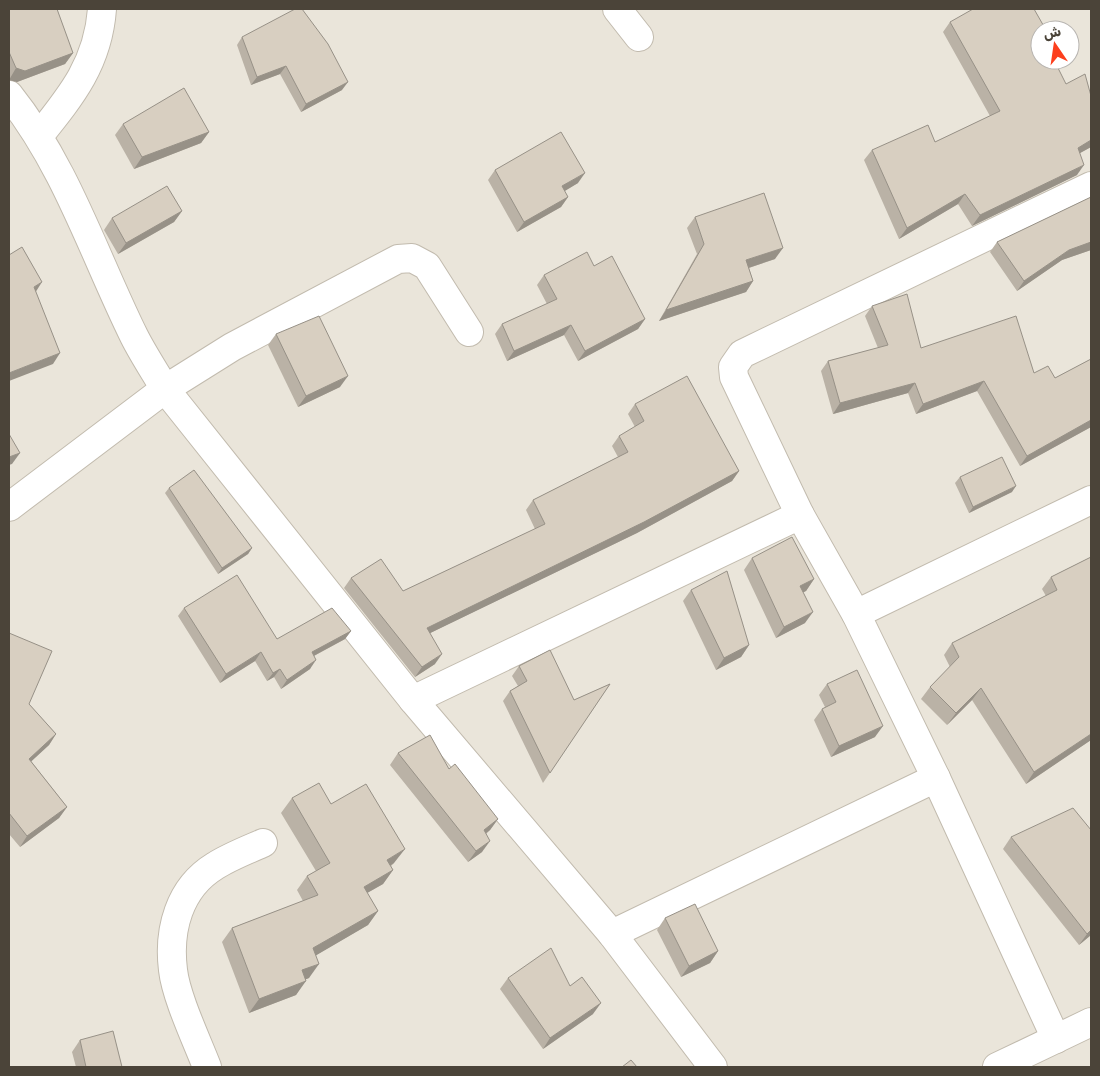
<svg xmlns="http://www.w3.org/2000/svg" width="1100" height="1076" font-family="Rubik,'Noto Naskh Arabic',sans-serif">
<style>
.residential{fill:#eae5da;fill-rule:evenodd}
.lines{fill:none;stroke-linecap:round;stroke-linejoin:round}
.street-casing{stroke:#c2bbae;stroke-width:30}
.street{stroke:#fff;stroke-width:28}
.wall{fill:#bab2a6}
.shaded-wall{fill:#979187}
.building{fill:#d8cfc1;stroke:#979187}
</style>
<rect width="100%" height="100%" fill="#f6f3ec"/>
<path class="residential" d="M9,9H1091V1067H9ZM1040,30H1070V60H1040Z"/>
<g class="lines">
<defs>
<g id="street">
<path d="M617,9L639,37"/>
<path d="M9,95C66,166 94,255 134,336C143,354 155,372 165,389L413,700L612,934L713,1067"/>
<path d="M39,136C72,95 98,63 102,9"/>
<path d="M9,507L165,389L232,347L398,259L412,258L427,266L469,332"/>
<path d="M856,614L1091,500"/>
<path d="M413,700L800,515"/>
<path d="M612,934L936,778"/>
<path d="M1056,1039L936,778L856,614L800,515L734,377L733,367L742,354L1091,186"/>
<path d="M207,1067C197,1041 176,997 173,970C168,930 179,888 215,866C229,857 247,850 263,843"/>
<path d="M997,1067L1091,1022"/>
</g>
</defs>
<use href="#street" class="street-casing"/>
<use href="#street" class="street"/>
</g>
<g class="wall">
<path d="M9,9L73,53L65,64L17,82L9,80Z"/>
<path d="M950,22L1040,30L1091,147L1080,153L1077,175L972,226L958,204L899,239L864,160L872,150L935,142L990,116L943,32Z"/>
<path d="M242,37L342,90L301,112L280,74L251,85L237,45Z"/>
<path d="M123,124L209,132L201,143L134,169L115,135Z"/>
<path d="M495,170L578,183L564,191L568,197L561,207L517,232L488,180Z"/>
<path d="M1091,197V250L1062,260L1017,291L990,252L997,242Z"/>
<path d="M182,211L174,222L118,254L104,230L112,218Z"/>
<path d="M695,217L775,259L749,268L753,281L746,292L659,321L697,254L687,228Z"/>
<path d="M594,266L645,319L638,329L578,361L564,335L507,361L495,334L502,324L547,304L537,285L544,275Z"/>
<path d="M872,306L921,348L1055,378L1091,359V427L1020,466L977,391L916,414L908,393L833,414L821,371L828,361L878,348L865,316Z"/>
<path d="M276,334L340,387L298,407L268,345Z"/>
<path d="M635,404L739,471L732,481L637,533L430,633L435,664L415,677L344,588L351,578L403,591L535,529L526,510L533,500L618,457L612,446L619,436L635,427L628,414Z"/>
<path d="M960,477L1012,492L969,513L955,483Z"/>
<path d="M169,488L252,548L248,554L218,574L165,493Z"/>
<path d="M1091,557V740L1026,784L972,700L947,725L921,699L930,687L950,667L944,655L952,643L1046,596L1042,589L1051,577Z"/>
<path d="M752,558L814,579L806,591L803,592L805,623L776,638L744,570Z"/>
<path d="M691,590L749,645L741,657L716,670L683,601Z"/>
<path d="M184,608L277,639L351,631L345,639L314,656L310,669L281,689L274,677L267,681L255,661L220,683L178,616Z"/>
<path d="M9,633L29,704L56,734L49,745L31,761L67,807L59,818L20,847L9,834Z"/>
<path d="M519,666L574,700L610,684L543,783L503,701L510,691L518,686L512,676Z"/>
<path d="M827,684L875,737L831,757L814,720L822,709L825,707L819,695Z"/>
<path d="M398,753L449,769L498,819L490,830L486,834L482,852L468,862L390,765Z"/>
<path d="M292,798L331,804L394,863L391,866L393,870L383,884L367,893L378,911L368,925L316,955L309,978L306,979L296,995L249,1013L222,942L232,928L303,901L297,890L307,876L316,871L281,813Z"/>
<path d="M1011,837L1091,935L1079,945L1003,849Z"/>
<path d="M665,918L718,951L710,963L681,977L657,930Z"/>
<path d="M508,978L570,986L593,1014L543,1049L500,989Z"/>
<path d="M80,1040L122,1067H76L72,1052Z"/>
</g>
<g class="shaded-wall">
<path d="M73,53L65,64L17,82L9,80L16,68Z"/>
<path d="M286,66L280,74L251,85L257,77Z"/>
<path d="M348,82L342,90L301,112L306,104Z"/>
<path d="M209,132L201,143L134,169L142,157Z"/>
<path d="M1091,140V147L1071,158L1078,148Z"/>
<path d="M1084,165L1077,175L972,226L980,215Z"/>
<path d="M585,173L578,183L555,197L562,186Z"/>
<path d="M965,194L958,204L899,239L907,228Z"/>
<path d="M568,197L561,207L517,232L524,222Z"/>
<path d="M182,211L174,222L118,254L126,243Z"/>
<path d="M1091,242V250L1062,260L1017,291L1024,281L1069,250Z"/>
<path d="M783,248L775,259L739,271L746,260Z"/>
<path d="M753,281L746,292L659,321L666,310Z"/>
<path d="M42,282L35,293L34,287Z"/>
<path d="M645,319L638,329L578,361L585,351Z"/>
<path d="M571,325L564,335L507,361L514,351Z"/>
<path d="M60,353L53,364L9,381V373Z"/>
<path d="M348,376L340,387L298,407L306,396Z"/>
<path d="M984,381L977,391L916,414L923,404Z"/>
<path d="M915,383L908,393L833,414L840,403Z"/>
<path d="M1091,420V427L1020,466L1027,456Z"/>
<path d="M20,453L12,464L9,465V457Z"/>
<path d="M739,471L732,481L637,533L420,638L427,628Z"/>
<path d="M1016,486L1012,492L969,513L973,507Z"/>
<path d="M252,548L248,554L218,574L222,568Z"/>
<path d="M814,579L806,591L792,598L800,586Z"/>
<path d="M813,612L805,623L776,638L784,627Z"/>
<path d="M351,631L345,639L306,660L312,652Z"/>
<path d="M749,645L741,657L716,670L724,658Z"/>
<path d="M261,652L255,661L220,683L226,674Z"/>
<path d="M442,654L435,664L415,677L422,667Z"/>
<path d="M316,660L310,669L281,689L287,680Z"/>
<path d="M280,669L274,677L267,681L273,673Z"/>
<path d="M981,688L972,700L947,725L956,713Z"/>
<path d="M883,726L875,737L831,757L839,746Z"/>
<path d="M56,734L49,745L22,770L29,759Z"/>
<path d="M1091,734V740L1026,784L1034,772Z"/>
<path d="M67,807L59,818L20,847L27,836Z"/>
<path d="M498,819L490,830L476,841L484,830Z"/>
<path d="M490,841L482,852L468,862L476,851Z"/>
<path d="M405,849L394,863L377,874L387,860Z"/>
<path d="M393,870L383,884L353,901L364,887Z"/>
<path d="M378,911L368,925L303,963L313,948Z"/>
<path d="M1091,930V935L1079,945L1087,934Z"/>
<path d="M718,951L710,963L681,977L689,966Z"/>
<path d="M319,964L309,978L292,985L302,970Z"/>
<path d="M306,981L296,995L249,1013L259,999Z"/>
<path d="M601,1003L593,1014L543,1049L550,1038Z"/>
</g>
<g class="building">
<path d="M9,9H57L73,53L25,71L16,68L9,52Z"/>
<path d="M295,9H302L328,44L348,82L306,104L286,66L257,77L242,37Z"/>
<path d="M973,9H1034L1046,30H1040V60H1054L1066,84L1085,74L1091,96V140L1078,148L1084,165L980,215L965,194L907,228L872,150L928,125L935,142L1000,111L950,22Z"/>
<path d="M184,88L209,132L142,157L123,124Z"/>
<path d="M561,132L585,173L562,186L568,197L524,222L495,170Z"/>
<path d="M167,186L182,211L126,243L112,218Z"/>
<path d="M764,193L783,248L746,260L753,281L666,310L704,244L695,217Z"/>
<path d="M1091,197V242L1069,250L1024,281L997,242Z"/>
<path d="M22,247L42,282L34,287L60,353L9,373V255Z"/>
<path d="M587,252L594,266L612,256L645,319L585,351L571,325L514,351L502,324L557,299L544,275Z"/>
<path d="M907,294L921,348L1016,316L1034,373L1048,366L1055,378L1091,359V420L1027,456L984,381L923,404L915,383L840,403L828,361L888,345L872,306Z"/>
<path d="M319,316L348,376L306,396L276,334Z"/>
<path d="M687,376L739,471L644,522L427,628L442,654L422,667L351,578L381,559L403,591L545,524L533,500L628,452L619,436L644,421L635,404Z"/>
<path d="M9,434L20,453L9,457Z"/>
<path d="M1002,457L1016,486L973,507L960,477Z"/>
<path d="M194,470L252,548L222,568L169,488Z"/>
<path d="M792,537L814,579L800,586L813,612L784,627L752,558Z"/>
<path d="M1091,557V734L1034,772L981,688L956,713L930,687L959,657L952,643L1057,590L1051,577Z"/>
<path d="M727,571L749,645L724,658L691,590Z"/>
<path d="M237,575L277,639L332,608L351,631L312,652L316,660L287,680L280,669L273,673L261,652L226,674L184,608Z"/>
<path d="M9,633L52,651L29,704L56,734L29,759L67,807L27,836L9,813Z"/>
<path d="M550,650L574,700L610,684L550,773L510,691L527,681L519,666Z"/>
<path d="M857,670L883,726L839,746L822,709L836,702L827,684Z"/>
<path d="M430,735L449,769L455,764L498,819L484,830L490,841L476,851L398,753Z"/>
<path d="M319,783L331,804L366,784L405,849L387,860L393,870L364,887L378,911L313,948L319,964L302,970L306,981L259,999L232,928L318,895L307,876L330,863L292,798Z"/>
<path d="M1073,808L1091,830V930L1087,934L1011,837Z"/>
<path d="M695,904L718,951L689,966L665,918Z"/>
<path d="M551,948L570,986L582,977L601,1003L550,1038L508,978Z"/>
<path d="M113,1031L122,1067H86L80,1040Z"/>
<path d="M631,1060L637,1067H622Z"/>
</g>
<rect width="1100" height="1076" fill="none" stroke="#4b4439" stroke-width="20"/>
<g transform="translate(1055 45) rotate(347)"><circle r="24" fill="#ffffff" stroke="#b7b4b0"/>
<path d="M0-4L9 19L0 12L-9 19Z" fill="#fc3f1d"/>
<text y="-8" font-size="14" font-weight="bold" text-anchor="middle" fill="#4b4439">ش</text>
</g>
</svg>
